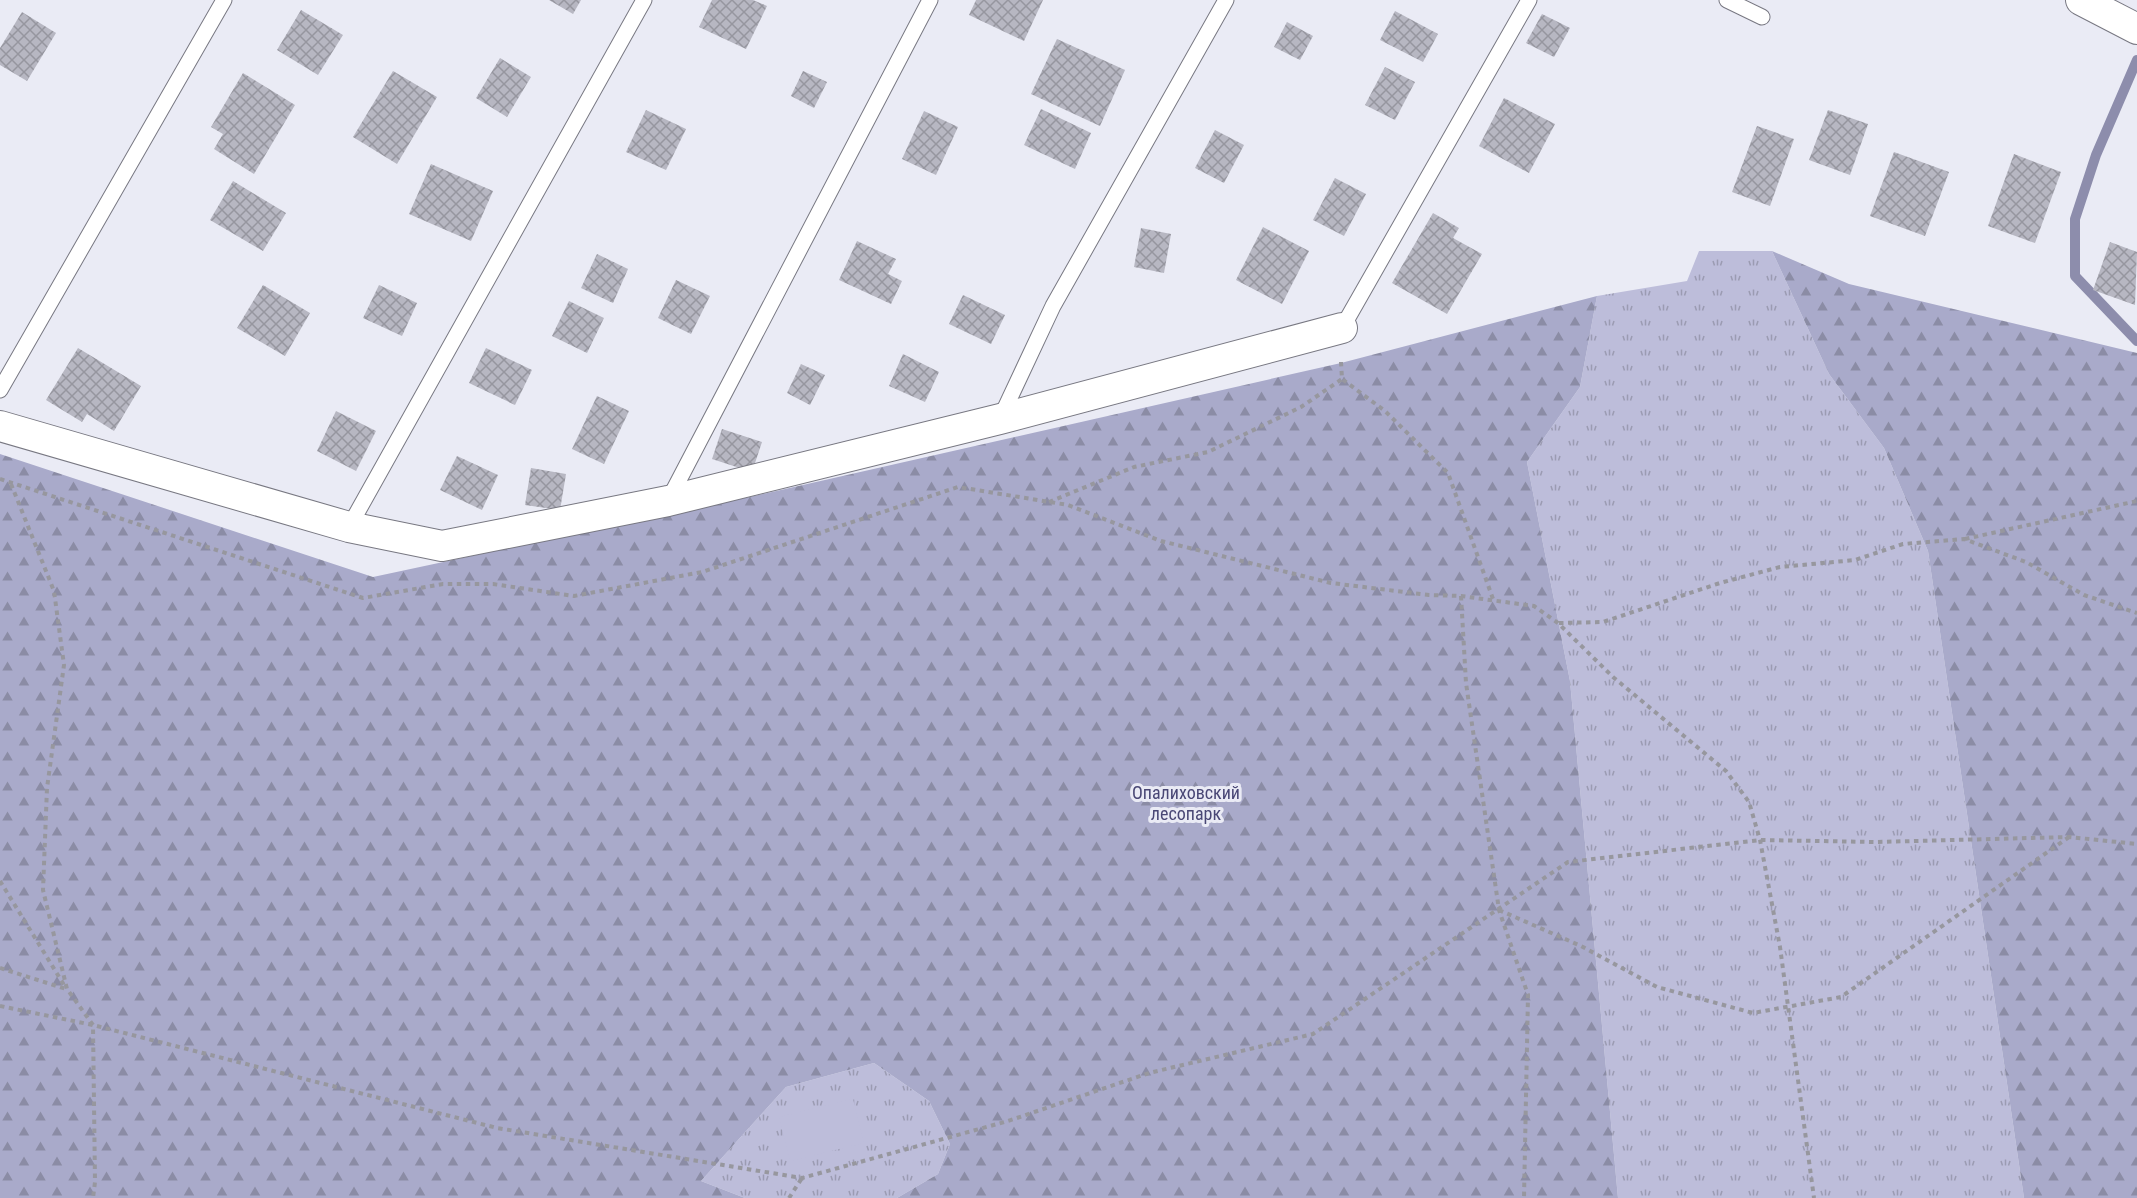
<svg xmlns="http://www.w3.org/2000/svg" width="2137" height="1198" font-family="'Roboto Condensed',sans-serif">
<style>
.grass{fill:url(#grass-tufts)}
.forest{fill:url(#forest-firs)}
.garden{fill:#bdbdda}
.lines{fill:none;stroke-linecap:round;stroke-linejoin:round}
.stream{stroke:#8d8dac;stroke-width:10}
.building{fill:url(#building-cross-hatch)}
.lane-casing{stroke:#787882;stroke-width:17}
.street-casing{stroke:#787882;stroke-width:32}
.path{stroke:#97979e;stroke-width:4;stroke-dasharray:4.5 4.5;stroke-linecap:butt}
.lane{stroke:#fff;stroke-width:15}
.street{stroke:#fff;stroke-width:30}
.labels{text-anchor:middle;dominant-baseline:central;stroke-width:6;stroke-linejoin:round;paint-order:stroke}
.park-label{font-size:18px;fill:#494775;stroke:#eaebf5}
</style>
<defs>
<pattern id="grass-tufts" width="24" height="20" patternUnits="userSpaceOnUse" patternTransform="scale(1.5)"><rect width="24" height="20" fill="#bdbdda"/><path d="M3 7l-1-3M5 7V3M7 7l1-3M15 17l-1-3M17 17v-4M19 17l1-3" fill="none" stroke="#9b9bb2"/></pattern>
<pattern id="forest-firs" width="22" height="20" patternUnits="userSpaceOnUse" patternTransform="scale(1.5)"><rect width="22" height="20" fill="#a9aaca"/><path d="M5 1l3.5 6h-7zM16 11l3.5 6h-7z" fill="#8b8ca5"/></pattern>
<pattern id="building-cross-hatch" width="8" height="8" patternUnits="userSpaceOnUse" patternTransform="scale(1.5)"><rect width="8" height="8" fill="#b7b7c2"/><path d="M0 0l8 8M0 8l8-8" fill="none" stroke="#96969f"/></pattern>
</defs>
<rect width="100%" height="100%" fill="#eaebf5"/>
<g class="grass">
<path d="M1699,251H1772L1829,374L1884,448L1928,551L2024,1198H1618L1570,681L1527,462L1580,387L1597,296L1687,281Z"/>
<path d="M874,1063L929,1101L950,1144L938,1174L897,1198H745L701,1181L786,1087Z"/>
</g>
<g class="forest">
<path d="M1772,251L1849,284L2137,353V1198H2024L1928,551L1884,448L1829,374Z"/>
<path d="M1597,296L1580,387L1527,462L1570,681L1618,1198H897L938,1174L950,1144L929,1101L874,1063L786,1087L701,1181L745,1198H0V454L373,577L754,496L1341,363Z"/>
</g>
<path class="garden" d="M853,1099L864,1143L790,1161L779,1117Z"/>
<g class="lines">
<path class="stream" d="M2137,60L2096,155L2075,219V276L2137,341"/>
</g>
<g class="building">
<path d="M549,0H581L573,14Z"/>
<path d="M712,0H753L767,6L746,49L699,27Z"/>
<path d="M976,0H1043L1024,41L969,15Z"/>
<path d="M301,10L343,35L318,75L277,50Z"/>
<path d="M1395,11L1438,34L1423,62L1380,40Z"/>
<path d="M22,12L56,33L27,81L0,65V48Z"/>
<path d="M1542,14L1570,28L1554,57L1526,43Z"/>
<path d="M1287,22L1313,36L1300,60L1274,47Z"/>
<path d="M1057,39L1125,70L1100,126L1031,94Z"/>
<path d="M500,58L531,77L507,117L476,98Z"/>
<path d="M1385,67L1415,82L1395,120L1365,105Z"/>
<path d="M393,71L437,97L397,164L353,137Z"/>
<path d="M803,71L827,82L814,108L791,96Z"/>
<path d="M243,73L295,105L254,174L214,149L223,134L211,127Z"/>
<path d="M1504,98L1555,124L1529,173L1479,146Z"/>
<path d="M1041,109L1091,133L1075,169L1024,145Z"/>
<path d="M646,110L686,129L666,170L626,152Z"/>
<path d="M1828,110L1868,124L1850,175L1809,160Z"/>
<path d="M924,111L958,127L936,175L902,159Z"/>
<path d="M1757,126L1794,139L1770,206L1732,192Z"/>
<path d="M1215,130L1244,145L1224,183L1195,168Z"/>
<path d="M1894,152L1949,172L1925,236L1870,216Z"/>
<path d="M2014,154L2061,172L2035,243L1988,226Z"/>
<path d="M431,164L493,191L471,241L409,214Z"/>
<path d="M1335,178L1366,194L1344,236L1313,220Z"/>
<path d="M233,181L286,213L263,251L210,220Z"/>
<path d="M1433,213L1459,228L1453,238L1482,254L1447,314L1392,283Z"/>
<path d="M1263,227L1309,251L1282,304L1236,280Z"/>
<path d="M1141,228L1171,234L1164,273L1134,267Z"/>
<path d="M857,241L896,259L888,274L902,281L891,304L839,280Z"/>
<path d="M2110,242L2137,252L2135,305L2093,290Z"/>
<path d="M597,254L628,269L613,303L581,288Z"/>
<path d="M676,280L710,296L691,334L658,318Z"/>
<path d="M263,285L310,313L285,356L237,328Z"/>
<path d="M379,285L417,303L402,336L363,318Z"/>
<path d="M963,295L1005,315L991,344L949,324Z"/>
<path d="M569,301L604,318L587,353L552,336Z"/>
<path d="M78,348L141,386L114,431L87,414L82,422L46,400Z"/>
<path d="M486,348L532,370L515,405L469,383Z"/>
<path d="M903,354L939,372L925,402L889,386Z"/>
<path d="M801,364L825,375L810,405L787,393Z"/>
<path d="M597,396L629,411L604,464L572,449Z"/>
<path d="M336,411L376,431L356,471L317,451Z"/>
<path d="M722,429L762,442L752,472L712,459Z"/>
<path d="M457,456L498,475L482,510L440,490Z"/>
<path d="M531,468L566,474L560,510L525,505Z"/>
</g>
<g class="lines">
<defs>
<g id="lane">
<path d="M1727,0L1762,17"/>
<path d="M1342,328L1529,0"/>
<path d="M0,390L224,0"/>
<path d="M1000,419L1053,306L1226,0"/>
<path d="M668,501L930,0"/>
<path d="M349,527L644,0"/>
</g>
<g id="street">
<path d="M2081,0L2137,29"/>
<path d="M0,426L349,527L442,546L668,501L1000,419L1342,328"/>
</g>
</defs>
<use href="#lane" class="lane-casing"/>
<use href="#street" class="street-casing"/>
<g class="path">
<path d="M1341,362L1342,379L1385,411L1448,473L1493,599"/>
<path d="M0,479L363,598L443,584H493L574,596L702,572L958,487L1068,505L1161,541L1331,583L1429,595L1461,596L1534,606L1558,623L1613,677L1726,771L1749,802L1760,840L1780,947L1814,1198"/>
<path d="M11,484L54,591L64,665L47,788L43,890L67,989L93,1025L95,1182L93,1198"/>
<path d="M1049,502L1134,467L1208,452L1301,407L1342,379"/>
<path d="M1965,539L2137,501"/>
<path d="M1461,596L1466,683L1499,910L1528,995L1524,1198"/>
<path d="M1559,623L1603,622L1720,583L1780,567L1855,560L1903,544L1964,539L2026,562L2084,595L2137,613"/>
<path d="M0,881L64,985"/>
<path d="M1499,910L1581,946L1657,987L1753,1013L1841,997L2069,837"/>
<path d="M0,968L66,989"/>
<path d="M0,1006L93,1025L497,1128L802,1178L1008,1121L1149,1073L1313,1034L1568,862L1760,840L1876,842L2069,837L2137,844"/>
<path d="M789,1198L802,1178"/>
</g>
<use href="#lane" class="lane"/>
<use href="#street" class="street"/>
</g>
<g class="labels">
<g class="park-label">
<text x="1186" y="792">Опалиховский<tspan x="1186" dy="21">лесопарк</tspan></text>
</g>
</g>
</svg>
